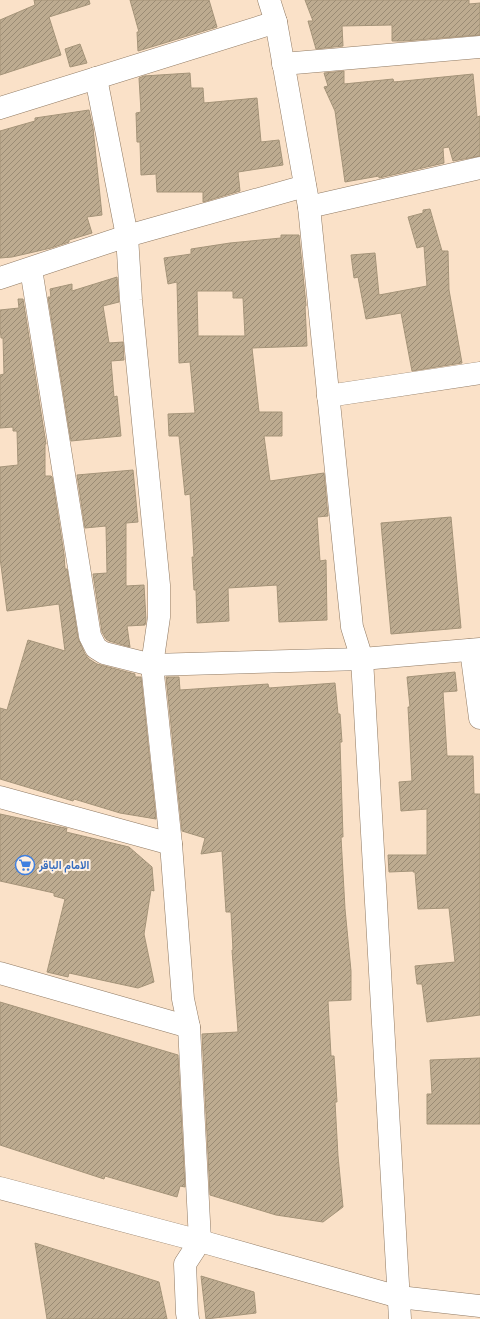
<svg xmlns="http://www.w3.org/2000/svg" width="480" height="1319" font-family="'Space Grotesk',Vazirmatn,sans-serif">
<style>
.building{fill:url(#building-hatch);stroke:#a59479;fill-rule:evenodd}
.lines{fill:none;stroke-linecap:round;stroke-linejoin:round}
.minor-casing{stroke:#907a63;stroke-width:23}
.major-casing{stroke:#907a63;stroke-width:23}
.minor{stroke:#fff;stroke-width:22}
.major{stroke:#fff;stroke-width:22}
.labels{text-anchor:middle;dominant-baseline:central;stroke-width:4;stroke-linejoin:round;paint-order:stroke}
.shop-label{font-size:11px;font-weight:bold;fill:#366cbe;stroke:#fff0e1;text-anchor:start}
</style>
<defs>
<pattern id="building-hatch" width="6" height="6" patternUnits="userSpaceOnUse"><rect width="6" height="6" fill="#bdab90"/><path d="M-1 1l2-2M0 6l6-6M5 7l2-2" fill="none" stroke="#9a8b74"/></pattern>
</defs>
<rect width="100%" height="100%" fill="#fae1c8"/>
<g class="building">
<path d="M34,0H89L90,4L49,17L61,55L0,75V20L35,5Z"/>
<path d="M130,0H209L217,27L138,51L137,32H139Z"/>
<path d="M305,0H469V4L480,3V35L404,41H392V25L342,26L343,46L316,49L308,21H313Z"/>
<path d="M80,44L87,63L70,67L65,49Z"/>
<path d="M344,71V84L393,79L394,82L473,74L477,117L480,116V156L453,161L449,147L443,148L444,163L379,178V176L345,182L335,111L324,87L328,86L324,73Z"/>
<path d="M190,73L191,88H203L204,103L257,98L261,142L279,140L283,165L238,172L240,191L203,202V192H157L156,174L141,175L140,142H137L136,113L141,112L139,78L144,76Z"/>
<path d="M89,110L93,128L102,215L87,217L92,233L69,240V242L51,248L12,257L0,258V131L35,121V118Z"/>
<path d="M430,209L442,251H448L449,290L462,363L412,371L401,313L366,319L358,277L354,278L351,255L375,253L379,295L427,286L424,246L417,248L408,217L423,213V210Z"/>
<path d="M281,235H299L306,305V306H305L307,346L252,348L259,412H282V436H264L270,481L324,473L328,516L317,517L320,561L326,560L327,620L279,622L277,585L228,588L229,621L197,623L196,590H194L192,557H194L190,494L185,495L179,436H169L168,414L195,413L190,362L179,363L177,282L168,284L164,258L191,254V249L230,243L281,238ZM197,291H233V298H243L245,336H198Z"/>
<path d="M117,277L119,302L103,306L109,343L123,342L124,360L111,361L114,397L117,396L121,436L71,441L48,297H51L50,289L72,284V291Z"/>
<path d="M18,299H23L46,444H45V476H51L52,477L64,554L65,569H67L78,638L85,654L89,659L97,664L135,674V677H141L156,819L120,813L74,799L73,801L0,779V708L7,710L28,640L65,651L59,604L7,611L0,558V467L18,465L17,431H13V427L0,428V375L4,374L3,338H1L0,327V310L19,308Z"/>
<path d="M133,470L138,522L126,523V586L144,585L146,620L145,625L127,626L130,647L109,641L106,639L102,632L93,574L107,573L106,526L85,528L77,475Z"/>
<path d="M451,517L461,628L391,634L381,523Z"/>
<path d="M455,672L457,691L443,692L447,756H473L474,794H480V1015L427,1022L422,984H417L415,966L455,962L449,908L418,909L415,872H413V871L389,872L388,855H427V809L401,811L399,782L412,781L408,707H410L407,677Z"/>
<path d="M166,677H179L180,690L268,684L269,688L335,683L338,714H340L342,742H340L343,837H341L345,909L351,971V1000L328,1001L331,1056H334L337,1102H335L338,1156L343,1207L323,1222L276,1215L210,1195L202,1034L238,1032L232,950H233L231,912H226L222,851L201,854L205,838L182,831Z"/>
<path d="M0,814L65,828H67L66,832L129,847L152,867L154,891L151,890L144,934L154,982L138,988L69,973L68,977L47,972L65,899L54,896V893L0,881Z"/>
<path d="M0,1002L178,1055L185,1187L180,1186L177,1197L105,1176L104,1179L0,1145Z"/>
<path d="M480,1058V1124H427V1094H432L430,1060Z"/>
<path d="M35,1243L159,1282L167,1319H47Z"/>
<path d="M201,1276L254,1292L256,1313L206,1319Z"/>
</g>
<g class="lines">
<defs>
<g id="minor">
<path d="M283,64L480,47"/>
<path d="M96,78L127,236L131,300L159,585V617L152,665L171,844L183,999L189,1027L200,1241L185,1264L187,1313L188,1319"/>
<path d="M0,108L276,22"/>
<path d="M309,207L480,168"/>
<path d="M31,269L90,636L96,648L104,653L152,665L362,659L480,649"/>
<path d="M0,278L127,236L305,186"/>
<path d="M328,396L480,373"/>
<path d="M471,650L480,718"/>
<path d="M0,797L171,844"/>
<path d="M0,973L189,1027"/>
<path d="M399,1297L480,1306"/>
</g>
<g id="major">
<path d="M269,0L276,22L309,207L352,627L362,659L400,1319"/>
<path d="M0,1188L200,1241L399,1297"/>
</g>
</defs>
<use href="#minor" class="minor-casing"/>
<use href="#major" class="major-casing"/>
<use href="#minor" class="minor"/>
<use href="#major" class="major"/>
</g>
<defs>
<symbol id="supermarket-ring" viewBox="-11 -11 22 22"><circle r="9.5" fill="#fff0e1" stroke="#3f7fe0" stroke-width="1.5"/><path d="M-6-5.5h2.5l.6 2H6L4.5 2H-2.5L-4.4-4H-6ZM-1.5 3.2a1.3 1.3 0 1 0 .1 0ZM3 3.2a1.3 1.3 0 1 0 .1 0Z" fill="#3f7fe0"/></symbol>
</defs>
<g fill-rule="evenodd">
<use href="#supermarket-ring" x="14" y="854" width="22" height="22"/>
</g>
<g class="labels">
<g class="shop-label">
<text x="39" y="865">الامام الباقر</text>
</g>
</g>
</svg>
